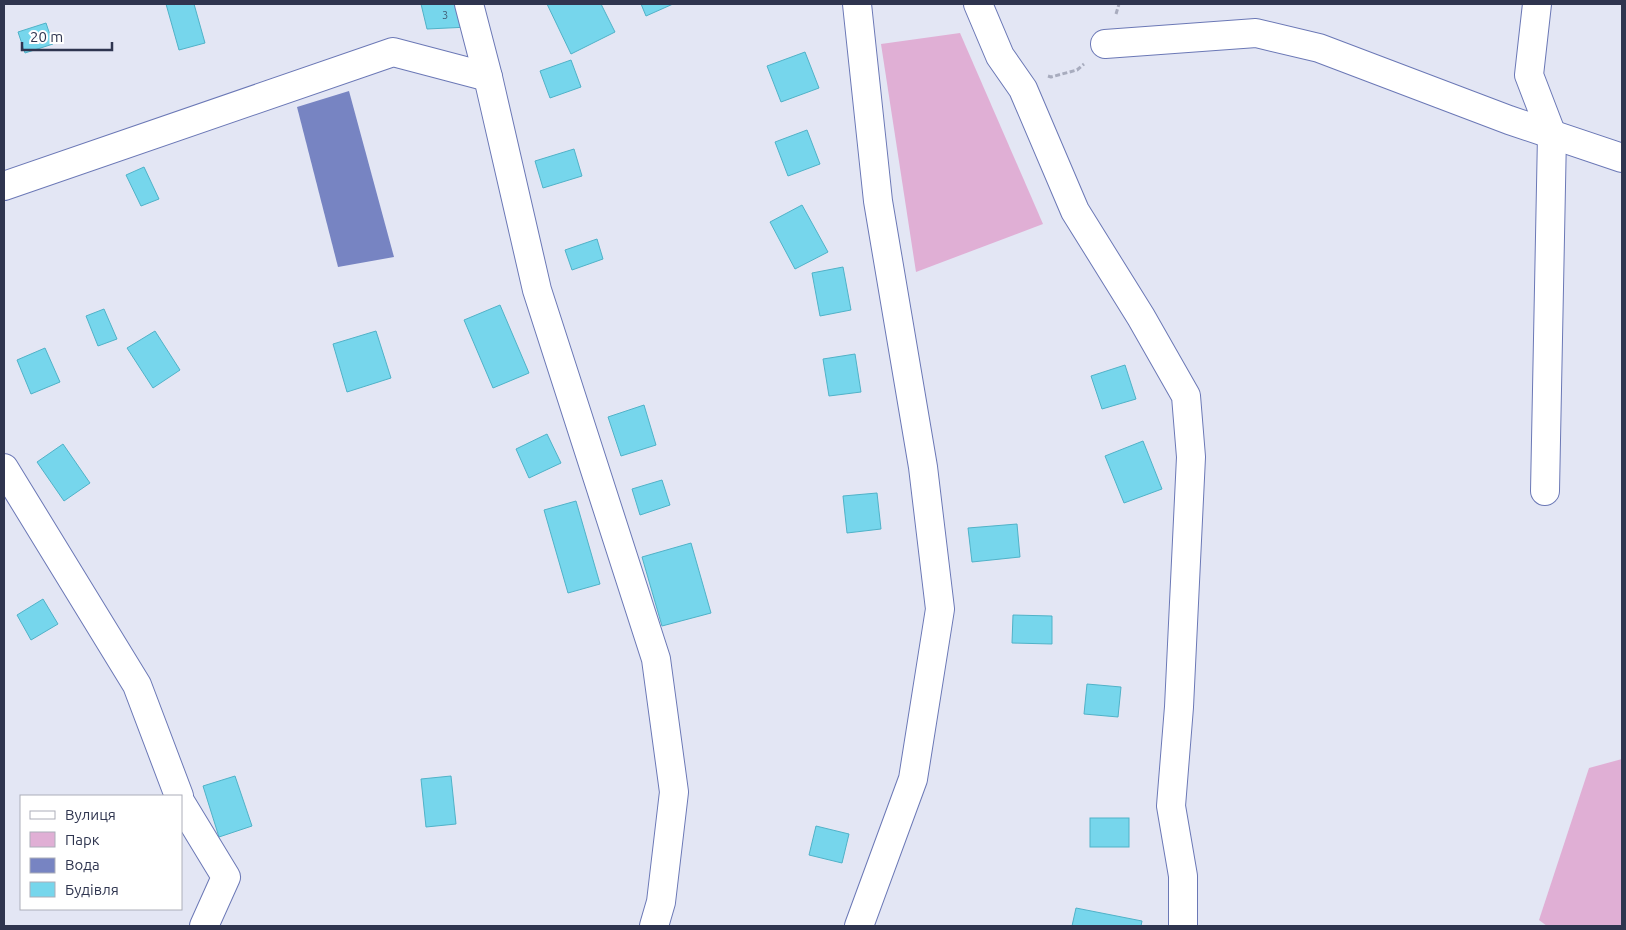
<svg xmlns="http://www.w3.org/2000/svg" width="1626" height="930" font-family="Ubuntu,sans-serif">
<style>
.green{fill:#e0afd5}
.water{fill:#7784c2}
.building{fill:#76d6ec;stroke:#50b2c8}
.lines{fill:none;stroke-linecap:round;stroke-linejoin:round}
.street-casing{stroke:#6b78b6;stroke-width:30}
.path{stroke:#a8acbe;stroke-width:3;stroke-dasharray:5 2.5;stroke-linecap:butt}
.street{stroke:#fff;stroke-width:28}
.labels{text-anchor:middle;dominant-baseline:central;stroke-width:4;stroke-linejoin:round;paint-order:stroke}
.number-label{font-size:11px;fill:#415d76}
</style>
<rect width="100%" height="100%" fill="#e3e6f4"/>
<g class="green">
<path d="M960,33L1043,224L916,272L881,44Z"/>
<path d="M1622,759V926H1547L1539,920L1589,768Z"/>
</g>
<path class="water" d="M349,91L394,257L338,267L297,107Z"/>
<g class="building">
<path d="M166,4H194L205,43L179,50Z"/>
<path d="M421,4H463L469,27L427,29Z"/>
<path d="M547,4H601L615,32L571,54Z"/>
<path d="M641,4H673L646,16Z"/>
<path d="M46,23L53,44L25,53L18,32Z"/>
<path d="M805,52L819,88L781,102L767,66Z"/>
<path d="M571,60L581,87L550,98L540,71Z"/>
<path d="M807,130L820,164L788,176L775,142Z"/>
<path d="M574,149L582,176L543,188L535,161Z"/>
<path d="M144,167L159,199L141,206L126,175Z"/>
<path d="M802,205L828,252L795,269L770,222Z"/>
<path d="M597,239L603,259L572,270L565,250Z"/>
<path d="M843,267L851,310L820,316L812,273Z"/>
<path d="M500,305L529,373L493,388L464,320Z"/>
<path d="M104,309L117,339L98,346L86,316Z"/>
<path d="M155,331L180,370L153,388L127,348Z"/>
<path d="M376,331L391,378L347,392L333,344Z"/>
<path d="M45,348L60,382L31,394L17,360Z"/>
<path d="M855,354L861,392L829,396L823,359Z"/>
<path d="M1125,365L1136,399L1102,409L1091,376Z"/>
<path d="M644,405L656,445L621,456L608,417Z"/>
<path d="M547,434L561,463L529,478L516,449Z"/>
<path d="M1143,441L1162,489L1124,503L1105,456Z"/>
<path d="M63,444L90,483L64,501L37,462Z"/>
<path d="M662,480L670,505L640,515L632,489Z"/>
<path d="M877,493L881,529L847,533L843,496Z"/>
<path d="M576,501L600,584L568,593L544,510Z"/>
<path d="M1017,524L1020,557L972,562L968,528Z"/>
<path d="M691,543L711,613L662,626L642,557Z"/>
<path d="M43,599L58,624L31,640L17,615Z"/>
<path d="M1013,615L1052,616V644L1012,643Z"/>
<path d="M1087,684L1121,687L1118,717L1084,714Z"/>
<path d="M235,776L252,826L219,837L203,786Z"/>
<path d="M451,776L456,824L426,827L421,779Z"/>
<rect x="1090" y="818" width="39" height="29"/>
<path d="M816,826L849,834L842,863L809,855Z"/>
<path d="M1076,908L1142,921L1141,926H1072Z"/>
</g>
<g class="lines">
<defs>
<g id="street">
<path d="M469,4L488,77L537,290L656,659L674,792L661,902L654,926"/>
<path d="M857,4L878,201L923,467L940,609L913,779L859,926"/>
<path d="M978,4L1000,56L1023,89L1075,211L1141,317L1186,396L1191,457L1179,707L1171,806L1183,876V926"/>
<path d="M1537,4L1529,75L1552,135L1545,491"/>
<path d="M1105,44L1256,33L1319,48L1509,120L1622,158"/>
<path d="M4,186L393,52L488,77"/>
<path d="M4,468L137,685L179,796"/>
<path d="M181,803L226,877L204,926"/>
</g>
</defs>
<use href="#street" class="street-casing"/>
<g class="path">
<path d="M1116,14L1119,4"/>
<path d="M1048,76L1051,77L1077,70L1084,64"/>
</g>
<use href="#street" class="street"/>
</g>
<g class="labels">
<g class="number-label">
<text x="445" y="15">3</text>
</g>
</g>
<rect width="1626" height="930" fill="none" stroke="#2f354f" stroke-width="10"/>
<rect x="20" y="795" width="162" height="115" fill="#ffffff" stroke="#acaeb9"/>
<rect x="30" y="811" width="25" height="8" fill="#ffffff" stroke="#acaeb9"/>
<text x="65" y="820" font-size="15" fill="#2f354f">Вулиця</text>
<rect x="30" y="832" width="25" height="15" fill="#e0afd5" stroke="#acaeb9"/>
<text x="65" y="845" font-size="15" fill="#2f354f">Парк</text>
<rect x="30" y="858" width="25" height="15" fill="#7784c2" stroke="#acaeb9"/>
<text x="65" y="870" font-size="15" fill="#2f354f">Вода</text>
<rect x="30" y="882" width="25" height="15" fill="#76d6ec" stroke="#acaeb9"/>
<text x="65" y="895" font-size="15" fill="#2f354f">Будівля</text>
<path d="M22 42v8h90v-8" fill="none" stroke="#2f354f" stroke-width="2.5"/>
<text x="30" y="42" font-size="15" fill="#2f354f" stroke="#ffffff" stroke-width="4" paint-order="stroke">20 m</text>
</svg>
